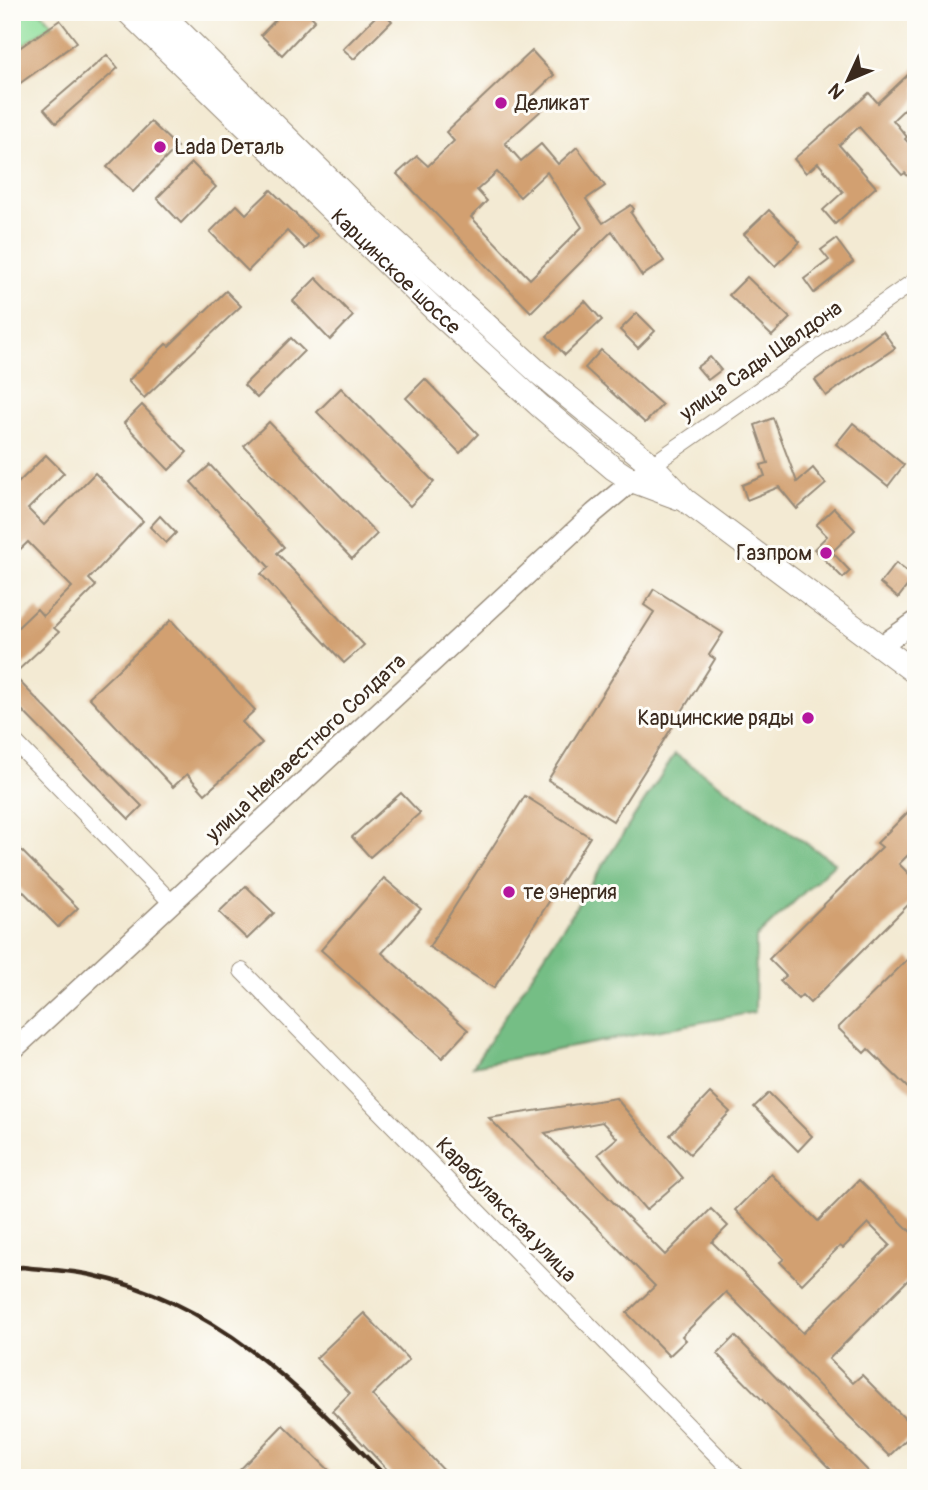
<svg xmlns="http://www.w3.org/2000/svg" width="928" height="1490" font-family="Pangolin,sans-serif">
<style>
.green{fill:#92e09e;stroke:#66855e;stroke-width:2}
.forest{fill:#75be85;stroke:#587452;stroke-width:2}
.building{fill:#d2a071;fill-rule:evenodd}
.lines{fill:none;stroke-linecap:round;stroke-linejoin:round}
.minor-casing{stroke:#978a78;stroke-width:18}
.tertiary-casing{stroke:#978a78;stroke-width:22}
.secondary-casing{stroke:#978a78;stroke-width:25}
.minor{stroke:#fff;stroke-width:16}
.tertiary{stroke:#fff;stroke-width:19}
.secondary{stroke:#fff;stroke-width:23}
.rail{stroke:#3b2a1e;stroke-width:4.5}
.poi-dot{fill:#b5179e;stroke:#fdfcf7;stroke-width:2.5}
.labels{text-anchor:middle;dominant-baseline:central;stroke-width:6;stroke-linejoin:round;paint-order:stroke}
.poi-label{font-size:21px;fill:#3b2a1e;stroke:#fdfcf7;text-anchor:start}
.street-label{font-size:21px;fill:#3b2a1e;stroke:#fdfcf7}
</style>
<rect width="100%" height="100%" fill="#fdfcf7"/>
<filter id="ink" filterUnits="userSpaceOnUse"><feTurbulence type="fractalNoise" baseFrequency=".0143" numOctaves="2"/><feDisplacementMap in="SourceGraphic" scale="14" xChannelSelector="R" yChannelSelector="G"/><feConvolveMatrix kernelMatrix="1 2 1 2 8 2 1 2 1" color-interpolation-filters="sRGB"/></filter>
<filter id="wash" filterUnits="userSpaceOnUse"><feTurbulence type="fractalNoise" baseFrequency=".00686" numOctaves="4" result="noise"/><feDisplacementMap in="SourceGraphic" scale="28" xChannelSelector="R" yChannelSelector="G"/><feGaussianBlur stdDeviation="1.57" result="paint"/><feColorMatrix in="noise" values="0 0 0 0 0 0 0 0 0 0 0 0 0 0 0 0 0 1.4 0 .05"/><feComposite in="paint" operator="in"/></filter>
<g filter="url(#wash)">
<rect width="100%" height="100%" fill="#f3ead3"/>
<path class="green" d="M12,12H41L53,24L12,53Z"/>
<path class="forest" d="M675,754L835,863L756,938L755,1012L473,1066Z"/>
<g id="blocks">
<g class="building">
<path d="M283,12H307L315,20L282,55L261,35Z"/>
<path d="M380,12H383L392,21L354,59L343,49Z"/>
<path d="M60,20L77,42L12,89V53Z"/>
<path d="M532,51L554,75L533,95L544,108L505,143L521,161L541,144L558,164L577,147L605,186L586,199L603,223L631,205L634,209L631,213L664,261L642,276L612,231L531,312L397,174L417,156L428,166L454,141L446,132ZM497,172L520,197L547,172L582,227L530,279L471,217L487,201L477,190Z"/>
<path d="M107,55L118,68L56,123L44,109Z"/>
<path d="M916,67V98L893,120L907,137L905,139L916,151V185L905,173L902,175L859,127L839,145L876,187L835,224L823,210L843,192L818,163L806,173L794,159L869,93L878,103Z"/>
<path d="M151,122L177,147L133,192L107,167Z"/>
<path d="M192,163L216,187L181,223L157,198Z"/>
<path d="M271,190L318,236L305,249L287,231L248,271L210,232L237,205L246,214Z"/>
<path d="M769,210L800,242L775,266L744,234Z"/>
<path d="M836,239L853,262L814,293L804,279L829,260L821,250Z"/>
<path d="M747,277L790,318L772,336L729,295Z"/>
<path d="M316,278L353,316L330,340L293,301Z"/>
<path d="M226,291L241,306L144,398L128,381L166,344L169,346Z"/>
<path d="M585,301L602,320L565,355L547,336Z"/>
<path d="M637,313L655,331L638,348L620,330Z"/>
<path d="M883,331L895,348L826,396L815,380Z"/>
<path d="M291,338L304,351L257,398L244,385Z"/>
<path d="M601,350L662,405L645,423L585,368Z"/>
<path d="M710,357L721,370L708,380L697,367Z"/>
<path d="M425,379L478,434L460,453L406,398Z"/>
<path d="M341,388L434,482L410,506L317,412Z"/>
<path d="M142,405L187,452L169,470L124,423Z"/>
<path d="M773,418L797,482L813,468L826,484L797,509L779,487L747,500L742,485L765,476L761,465L768,463L755,425Z"/>
<path d="M269,422L377,534L352,559L244,446Z"/>
<path d="M853,423L904,465L888,486L836,444Z"/>
<path d="M46,455L64,473L28,509L44,525L95,473L143,521L89,579L96,586L54,628L59,632L13,675L142,806L129,819L12,700V633L37,609L43,616L72,587L28,542L12,557V489Z"/>
<path d="M210,465L284,547L277,553L364,645L344,663L261,574L269,567L191,482Z"/>
<path d="M834,508L855,530L832,552L850,571L843,578L814,549L827,536L816,525Z"/>
<path d="M160,516L176,533L166,543L150,527Z"/>
<path d="M896,563L914,577L898,598L880,583Z"/>
<path d="M654,589L723,633L709,655L715,659L613,821L548,780L654,612L644,605Z"/>
<path d="M171,620L255,710L242,722L262,743L205,794L187,774L173,787L89,697Z"/>
<path d="M401,793L420,813L370,857L352,837Z"/>
<path d="M525,796L590,837L494,988L429,947Z"/>
<path d="M916,804V847L899,864L916,881V897L810,1003L802,995L798,999L780,981L786,976L769,959L882,847L877,843Z"/>
<path d="M12,841L78,908L58,927L12,880Z"/>
<path d="M384,878L421,909L382,953L468,1030L442,1058L321,950Z"/>
<path d="M246,886L274,913L247,939L219,912Z"/>
<path d="M909,958L916,965V1096L868,1049L864,1053L838,1028Z"/>
<path d="M710,1093L730,1112L690,1154L670,1135Z"/>
<path d="M769,1093L812,1136L798,1151L754,1107Z"/>
<path d="M616,1098L683,1178L646,1210L598,1154L617,1138L602,1122L545,1133L665,1255L711,1209L728,1226L712,1242L803,1333L890,1245L868,1223L843,1248L840,1246L802,1284L780,1262L784,1259L735,1210L771,1174L818,1221L859,1180L916,1237V1288L908,1280L829,1359L853,1383L862,1375L916,1430L889,1456L726,1292L682,1336L686,1340L669,1356L627,1313L655,1286L489,1118Z"/>
<path d="M364,1313L409,1360L372,1395L451,1478H395L332,1411L350,1393L316,1358Z"/>
<path d="M735,1336L875,1478H839L717,1354Z"/>
<path d="M283,1425L337,1478H232Z"/>
</g>
</g>
</g>
<g filter="url(#ink)">
<use href="#blocks" fill-opacity="0" stroke="#978a78" stroke-width="2"/>
<g class="lines">
<defs>
<g id="minor">
<path d="M652,465L916,280"/>
<path d="M12,739L172,903"/>
<path d="M242,971L739,1478"/>
</g>
<g id="tertiary">
<path d="M879,647L916,621"/>
<path d="M12,1051L594,513L643,472"/>
</g>
<g id="secondary">
<path id="s1" d="M128,12L434,309L541,407L613,468L633,481L679,498"/>
<path d="M160,12L351,201L539,373L652,465L685,500L916,673"/>
</g>
</defs>
<use href="#minor" class="minor-casing"/>
<use href="#tertiary" class="tertiary-casing"/>
<use href="#secondary" class="secondary-casing"/>
<use href="#minor" class="minor"/>
<use href="#tertiary" class="tertiary"/>
<use href="#secondary" class="secondary"/>
<path class="rail" d="M12,1269L22,1267C45,1270 69,1270 91,1275C219,1302 300,1388 387,1478"/>
</g>
</g>
<g class="poi-dot">
<circle cx="501" cy="103" r="7"/>
<circle cx="160" cy="147" r="7"/>
<circle cx="826" cy="553" r="7"/>
<circle cx="808" cy="718" r="7"/>
<circle cx="509" cy="892" r="7"/>
</g>
<g class="labels">
<g class="poi-label">
<text x="515" y="103">Деликат</text>
<text x="174" y="147">Lada Dеталь</text>
<text x="812" y="553" text-anchor="end">Газпром</text>
<text x="794" y="718" text-anchor="end">Карцинские ряды</text>
<text x="523" y="892">те энергия</text>
</g>
<g class="street-label">
<text stroke="none"><textPath href="#s1" startOffset="373">Карцинское шоссе</textPath></text>
<text transform="translate(761 361) rotate(-35)">улица Сады Шалдона</text>
<text transform="translate(306 748) rotate(-43)">улица Неизвестного Солдата</text>
<text transform="translate(506 1210) rotate(46)">Карабулакская улица</text>
</g>
</g>
<rect width="928" height="1490" fill="none" stroke="#fdfcf7" stroke-width="42"/>
<g transform="translate(848 80) rotate(226)" stroke="#fdfcf7" stroke-width="5" paint-order="stroke">
<path d="M0-5L12 26L0 18L-12 26Z" fill="#3b2a1e"/>
<text y="-10" font-size="19" font-weight="bold" text-anchor="middle" fill="#3b2a1e">N</text>
</g>
</svg>
